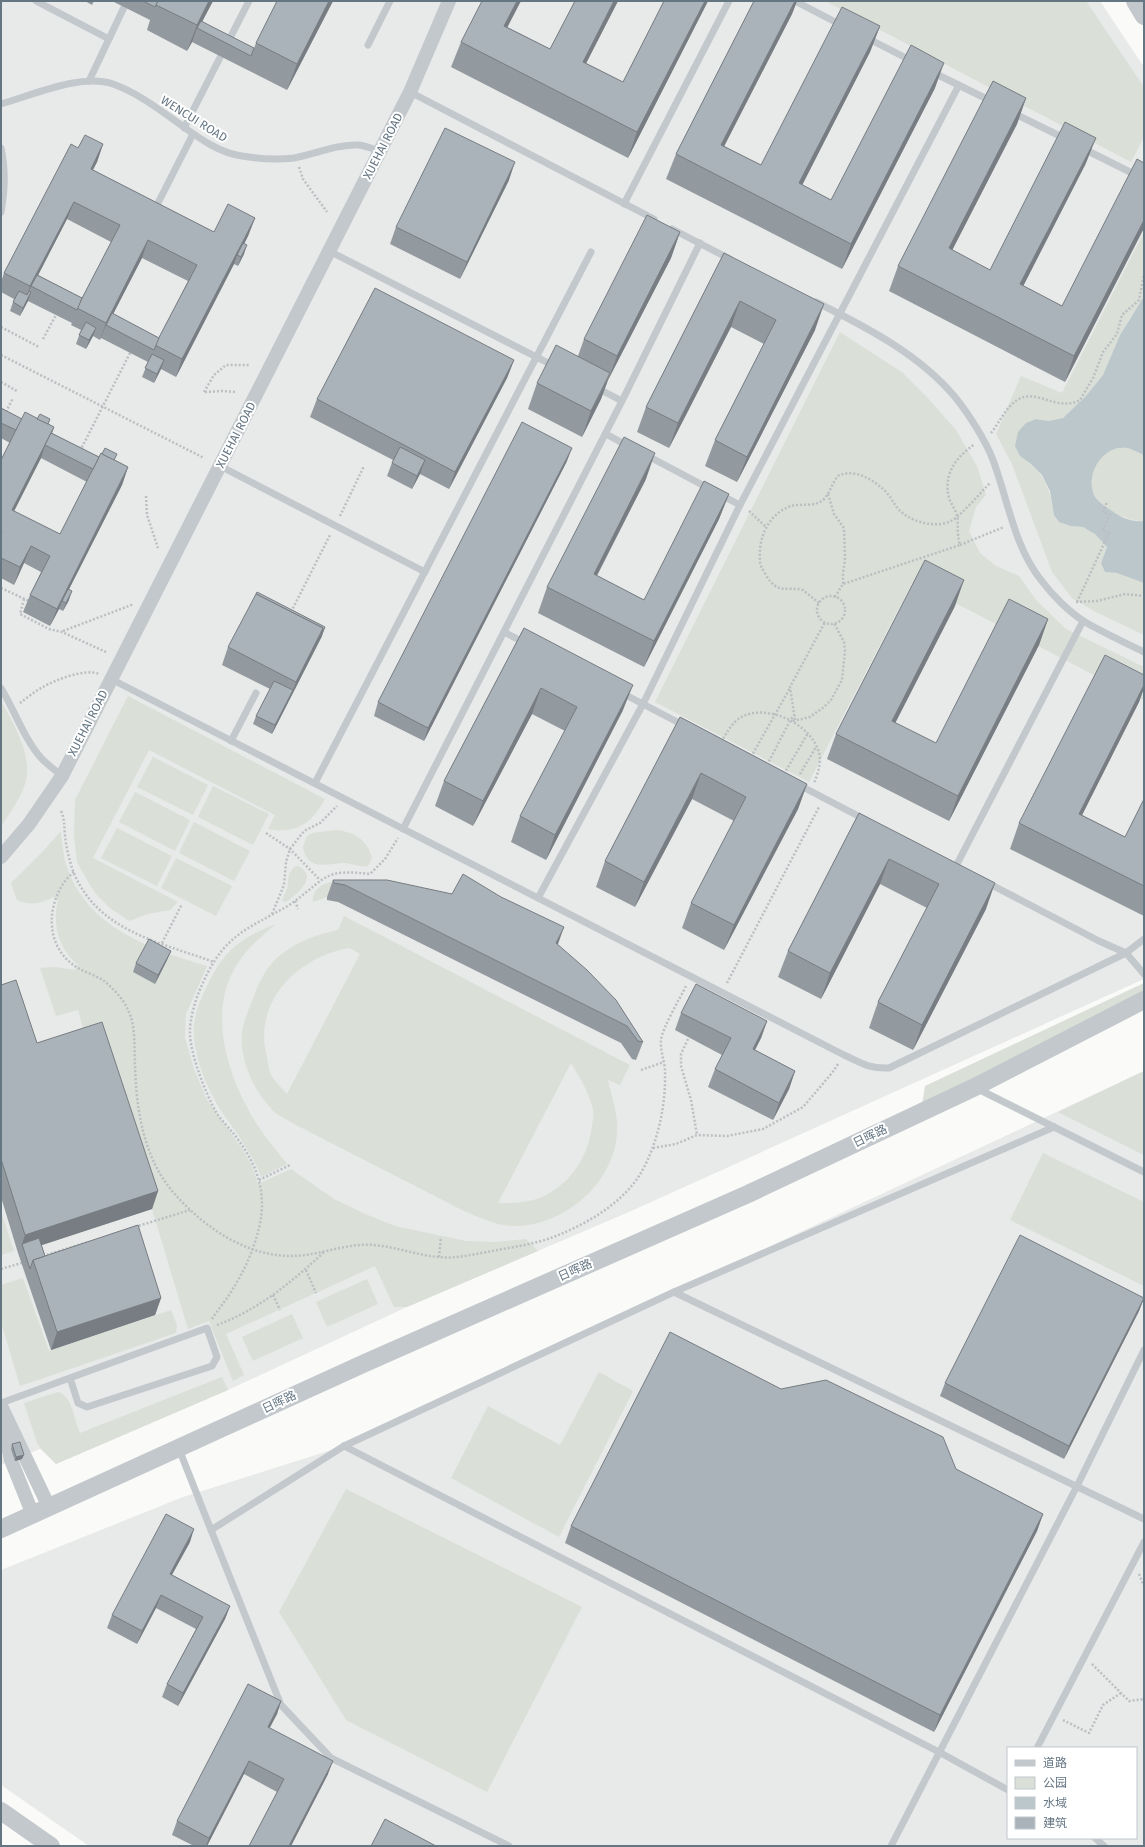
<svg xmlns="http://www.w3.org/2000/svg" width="1145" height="1847" font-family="'Fira Sans','Noto Sans SC',sans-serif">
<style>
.built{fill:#e8e9e9;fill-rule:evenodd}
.green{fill:#dadfd7;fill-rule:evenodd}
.water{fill:#bbc7cb}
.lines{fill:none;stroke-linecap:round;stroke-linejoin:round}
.path{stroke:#bbbfc2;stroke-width:2.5;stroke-dasharray:2 2;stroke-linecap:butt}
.service{stroke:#c3c8cc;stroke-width:7}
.minor{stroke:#c3c8cc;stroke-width:14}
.tertiary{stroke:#c3c8cc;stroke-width:18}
.wall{fill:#929a9f;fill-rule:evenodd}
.shaded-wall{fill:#777d82}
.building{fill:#aab3b9;stroke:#777d82}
.labels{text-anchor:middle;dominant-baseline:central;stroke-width:4;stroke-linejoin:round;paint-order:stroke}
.street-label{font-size:12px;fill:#657683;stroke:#fff}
</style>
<rect width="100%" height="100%" fill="#fafaf8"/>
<g class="built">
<path d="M1,1H1100L1144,67V979L629,1212L407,1307L228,1390L56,1464L40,1449L1,1465Z"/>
<path d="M1144,1071V1846H89L1,1785V1570L183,1497L344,1446ZM1008,1748H1136V1838H1008Z"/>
</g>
<g class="green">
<path d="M825,1H1086L1144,87V137L1131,162Z"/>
<path d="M1144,232V298L1131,316L1120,335L1103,375L1086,396L1063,418L1049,421L1036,419L1020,456C1045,474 1049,485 1054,515L1071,526L1083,527L1095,534L1107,547L1101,563L1105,572L1117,573L1144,583V635L1096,612L1072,598L1052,572L1012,464L996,434L1021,376L1062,393Z"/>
<path d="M840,332L903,373L927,397L956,430L977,466L986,495L976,507L969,531L980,553L996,566L1019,576L1036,600L1066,629L1144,667V701L913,581L809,782L655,702Z"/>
<path d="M1127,448L1144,455V521C1129,522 1101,509 1094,495C1087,480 1096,456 1111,450C1115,448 1122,448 1127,448Z"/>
<path d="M128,696L325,799C311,824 297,834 268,829L275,815L149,750L93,858L178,902L170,910L148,914L129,921L110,908L96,894L87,880L77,862L74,836L75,800Z"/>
<path d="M1,702C14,722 32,757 26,780C23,795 9,814 1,827Z"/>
<path d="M153,757L208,785L193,815L137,787Z"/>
<path d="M213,786L269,814L253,845L198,817Z"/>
<path d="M135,792L190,820L175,851L119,822Z"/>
<path d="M194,822L250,851L234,881L179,853Z"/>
<path d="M117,828L172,856L157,886L101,858Z"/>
<path d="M334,830C353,831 367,839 372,858L368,866C361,868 354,864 346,863C330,862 308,874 303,847L307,836L313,833Z"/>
<path d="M61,831C62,841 63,854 66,864C85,927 150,949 207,966L186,1014L185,1038L194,1069L207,1100L243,1150L251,1164L258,1184L291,1169L334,1199L363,1213L395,1226L466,1241L495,1242L526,1239L538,1251L407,1307H394L375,1266L226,1334L244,1375L233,1381L209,1321L188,1329L152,1209L87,1042L78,1010L56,1016L40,968L55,967L75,970L78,965C58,948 52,924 58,900L53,897C41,904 30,906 17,900L11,883L44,850Z"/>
<path d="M176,858L232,886L216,916L161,888Z"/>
<path d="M298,866C315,875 304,887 294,896C291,898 288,902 284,902L282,900L287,889L289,874L294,867Z"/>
<path d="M338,880L327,897L313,902C311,887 326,883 338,880Z"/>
<path d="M344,916L630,1065L620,1085L608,1080C611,1094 616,1108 617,1122C621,1178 566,1228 511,1226C495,1225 479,1217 464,1211L296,1125C290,1121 283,1118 277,1114C256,1096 239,1061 242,1033C243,1022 248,1011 252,1001C258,985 265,968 278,957C295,942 316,935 338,930ZM350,948L360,954L287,1094C282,1089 277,1083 273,1078C269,1073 268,1064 267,1057C252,1002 298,956 350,948ZM571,1063C580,1078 589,1092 593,1109C594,1114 593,1120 592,1125C589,1154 573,1181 546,1195C531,1203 515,1203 498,1203Z"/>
<path d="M276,924C262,936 248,947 238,963C209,1006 224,1064 247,1107C257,1128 273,1146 287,1164L261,1177C252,1153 238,1135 224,1115C207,1090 189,1048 195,1018C197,1007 203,994 208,984C224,950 242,937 276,924Z"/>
<path d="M1144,983V1000L921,1111L925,1086Z"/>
<path d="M1144,1071V1155L1058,1112Z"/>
<path d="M1043,1153L1144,1202V1286L1010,1220Z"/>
<path d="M1,1211L14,1251L1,1255Z"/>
<path d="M23,1278L49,1351L171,1310L177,1325L176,1333L20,1386L1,1322V1285Z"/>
<path d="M367,1279L378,1304L327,1327L316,1302Z"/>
<path d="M292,1314L303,1338L253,1361L242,1337Z"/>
<path d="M599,1372L633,1391L559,1537L451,1478L488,1406L560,1445Z"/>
<path d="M222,1377L228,1390L56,1464L38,1445L24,1403L58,1392C73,1396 74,1421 80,1433Z"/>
<path d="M346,1489L582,1607L487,1792L346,1720L279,1612Z"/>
</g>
<path class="water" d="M1143,298H1144V455C1139,453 1132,449 1127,448C1103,444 1085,474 1094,495C1098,503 1108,508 1115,513C1124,519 1133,522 1144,521V583L1117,573L1105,572L1101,563L1107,547L1095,534L1083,527L1071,526L1059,522L1054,515L1050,491L1042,475L1031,464L1020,456L1015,446L1018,432L1026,423L1036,419L1049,421L1063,418L1086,396L1103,375L1120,335Z"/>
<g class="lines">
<g class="path">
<path d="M299,167L303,179L327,212"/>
<path d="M1,327L39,347"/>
<path d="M43,339L56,315"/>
<path d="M1,355L204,458"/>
<path d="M1,382L17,391"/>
<path d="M204,392L214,375L226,365H250"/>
<path d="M205,392L222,391L236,392"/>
<path d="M6,412L13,398"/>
<path d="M991,433C1000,422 1006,406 1019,399C1036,389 1059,412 1080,400L1093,378L1103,352L1117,334L1122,315L1139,300L1144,274"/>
<path d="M80,451L130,353"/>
<path d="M828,494L834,514L844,528L845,560L843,573V584"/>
<path d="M146,496L147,515L158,548"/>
<path d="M749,511L766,527"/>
<path d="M340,516L364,466"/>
<path d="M960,545L1004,527"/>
<path d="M1,588L29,601"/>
<circle cx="831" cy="610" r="14"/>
<path d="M835,597L843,584L960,545C956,532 959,523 957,515C955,509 951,504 949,498C943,474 956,457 975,444"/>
<path d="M24,599L20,614L49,629L62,632L106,652"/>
<path d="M1076,602L1097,601L1125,594L1144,596"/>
<path d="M1077,602L1109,533L1102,530L1110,515L1103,512L1107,502"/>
<path d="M819,603L803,590C785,586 778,595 766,575C763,570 760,566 760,561C758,538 768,514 791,506C801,503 815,508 824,499C830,493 832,483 838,476C854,467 876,481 887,493C893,500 896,509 904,514C916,523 937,528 951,521C962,515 980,493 990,483"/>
<path d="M291,612L330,535"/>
<path d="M63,631L134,604"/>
<path d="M20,703C27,698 35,691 43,687C55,680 85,668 99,674"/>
<path d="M795,720L790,687L825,622"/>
<path d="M793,721L810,717L824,707L831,700L842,680L845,651L844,642L834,623"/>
<path d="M721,742C726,734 730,726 737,720C764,699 818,726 820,759C820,767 817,776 814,783"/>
<path d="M751,757L790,688"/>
<path d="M767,765L791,719L795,715"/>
<path d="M784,774L808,733"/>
<path d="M800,774L816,747"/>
<path d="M61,811C65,820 64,826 65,835C66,847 69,859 73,871C97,931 159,942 214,962"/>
<path d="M266,833L290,849L320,880"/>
<path d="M74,872C61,882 54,899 52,915C50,937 59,958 80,969C87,973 97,976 104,981C113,988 124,1000 128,1010C136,1026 134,1047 135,1064C136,1108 143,1157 173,1192C205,1229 253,1262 305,1255C328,1252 350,1243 374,1245C396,1247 417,1255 438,1257C457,1259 474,1254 492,1251C513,1247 536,1244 556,1236C586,1224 620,1205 639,1176C657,1147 666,1107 665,1072C665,1062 660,1051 661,1040C662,1029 680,998 686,986"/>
<path d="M295,901L298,909"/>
<path d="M272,914L284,885L286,862L290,849L304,831L320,823L337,806"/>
<path d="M162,943L182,904"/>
<path d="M727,983L819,807"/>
<path d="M688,1039L681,1054V1066L691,1100L697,1135"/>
<path d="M641,1070L664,1062"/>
<path d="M653,1148L676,1144L697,1135L727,1136L763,1129L803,1107L832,1073L838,1064"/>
<path d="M259,1180L290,1165"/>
<path d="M135,1227L190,1210"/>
<path d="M43,1256L88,1242"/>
<path d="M439,1257L441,1237"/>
<path d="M1,1269L25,1262"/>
<path d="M306,1270L316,1293"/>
<path d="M273,1295L280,1310"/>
<path d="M212,1319C219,1308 228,1298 234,1287C248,1265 262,1230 262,1205C262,1177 250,1154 233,1133C228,1127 221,1120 216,1112C206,1094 190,1054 190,1033C189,1007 210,960 229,943C240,932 253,925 266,918C276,912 286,908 295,901C328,876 325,869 370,874L385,859L398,838"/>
<path d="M217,1325C258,1310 292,1282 324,1252"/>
<path d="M1139,1574L1144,1586"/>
<path d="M1092,1664L1129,1701L1144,1699"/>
<path d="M1063,1720L1089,1733L1103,1705L1121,1693"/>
</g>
<g class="service">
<path d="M36,1L109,39"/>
<path d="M795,1L843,26"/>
<path d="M867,38L912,61"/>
<path d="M368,45L390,1"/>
<path d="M932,72L993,102"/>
<path d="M89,81L127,1"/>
<path d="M410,92L654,219"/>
<path d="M1,104C33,95 81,73 113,84C138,93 160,110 181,125C199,138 219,153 242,156C260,159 276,160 294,158C316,154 337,144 359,145C366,146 373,149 380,151"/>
<path d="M1013,113L1066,139"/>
<path d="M184,128L249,1"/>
<path d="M1,148C6,170 5,190 1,212"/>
<path d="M1082,148L1144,179"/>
<path d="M624,204L729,1"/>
<path d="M156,207L193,134"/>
<path d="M672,229L730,259"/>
<path d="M329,251L556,367"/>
<path d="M816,302C866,327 919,354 955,397C968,413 986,441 993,460C1008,500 1014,546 1041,580C1052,595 1069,612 1085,622C1104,633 1124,642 1144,652"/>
<path d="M597,388L622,401"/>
<path d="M606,434L628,446"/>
<path d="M646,455L710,489"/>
<path d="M220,466L425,572"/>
<path d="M719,494L740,505"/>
<path d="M504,632L525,643"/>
<path d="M111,679L844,1055C861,1063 870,1069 889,1068L1126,953L1144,939"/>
<path d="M1,688C15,711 24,739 42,759C48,765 55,770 62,776"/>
<path d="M620,692L685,726"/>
<path d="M231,741L256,693"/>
<path d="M315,783L591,252"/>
<path d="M797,784L866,820"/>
<path d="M403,829L622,401L700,243"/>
<path d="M956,866L1083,621"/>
<path d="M986,882L1099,941L1126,953L1144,974"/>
<path d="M538,898L643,704L740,505L959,85"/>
<path d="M976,1088L1144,1172"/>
<path d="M1054,1127L674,1292L1144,1519"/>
<path d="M1,1403L207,1328L217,1357L212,1366L87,1407L78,1403L70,1378"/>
<path d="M344,1446L939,1752L1008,1790"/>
<path d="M179,1449L211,1530"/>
<path d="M1037,1748L1144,1542"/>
<path d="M1095,1838L1104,1846"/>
<path d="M509,1846L331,1758L281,1705L211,1530L344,1446L674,1292"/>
<path d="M891,1846L1077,1486L1144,1350"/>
</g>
<g class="minor">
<path d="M1,857L29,824L62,776L410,92L449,1"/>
<path d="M1,1406L49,1507"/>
<path d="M2,1417L11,1460L33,1515"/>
</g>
<g class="tertiary">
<path d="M1135,1L1144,16"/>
<path d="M1,1529L365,1363L748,1194L975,1087L1144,1000"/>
<path d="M1,1811L51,1846"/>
</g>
</g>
<g class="wall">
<path d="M85,1H94L92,5Z"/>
<path d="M112,1H213L202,22L254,48L256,43L277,1H333L287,90L192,42L187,51L147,30L150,20Z"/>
<path d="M575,1H618L586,63L623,82L664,1H708L628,158L451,67L461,42L507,27L550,49Z"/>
<path d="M754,1H797L792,14L724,146L761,165L880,26L870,52L802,185L831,200L935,88L842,269L666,179L676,154Z"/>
<path d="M1026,98L1017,124L952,250L990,270L1086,163L1023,286L1062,306L1144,228L1065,382L889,291L898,266Z"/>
<path d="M103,144L97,162L93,170L214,232L255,218L248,236L244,244V254L238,266L234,264L176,377L161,369L154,383L142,377L148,362L101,338L100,340L93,336L86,349L76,344L81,330L71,325L72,323L28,301L20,316L10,311L14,299L1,292V282L4,273L78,148ZM67,219L111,242L82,298L38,275ZM142,258L188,281L159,338L113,314Z"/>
<path d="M509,180L460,279L390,244L396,227Z"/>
<path d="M680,232L671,258L608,380L601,399L582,437L528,409L537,383L578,356L584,339Z"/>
<path d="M724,253L815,330L737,482L705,466L715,440L764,344L731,327L669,448L637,432L646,407Z"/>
<path d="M514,360L507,378L449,489L420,474L412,489L387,476L393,460L310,417L317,399Z"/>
<path d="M1,408L22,419L48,424L54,427L52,433L99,457L115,460L128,467L122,485L69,589V600L63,611L59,609L50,626L23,612L30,595L41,572L24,563L14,585L1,578V460L10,443L1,438ZM41,458L87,482L60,534L14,511Z"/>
<path d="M567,461L424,741L374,716L378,702Z"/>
<path d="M646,479L597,576L644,600L729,494L719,519L644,667L538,613L547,587Z"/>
<path d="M955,606L895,723L936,743L1048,619L1039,645L949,821L827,759L836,734Z"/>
<path d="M524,628L623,710L546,860L511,842L520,816L565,731L532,714L473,826L435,806L444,781Z"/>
<path d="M322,636L272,734L253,724L256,716L270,689L222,665L228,647Z"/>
<path d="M1144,675V688L1139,702L1082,815L1125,837L1144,799V916L1010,849L1019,823Z"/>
<path d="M680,717L807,784L798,809L724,950L682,928L691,903L734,821L692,799L635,907L596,887L605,861Z"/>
<path d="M859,813L986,909L913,1050L869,1028L878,1002L927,908L880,884L821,999L778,977L788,951Z"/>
<path d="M333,880L558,945L643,1042L636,1060L632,1059L621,1043L338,902L327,900V897Z"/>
<path d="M171,951L167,960L155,984L133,972L136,963Z"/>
<path d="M1,985L37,1043L158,1191L152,1209L41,1245L45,1256L161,1298L155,1315L51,1350L18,1253L1,1197Z"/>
<path d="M681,1013L767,1021L761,1038L755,1050L795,1071L789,1089L773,1120L708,1087L715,1069L722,1055L675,1030Z"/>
<path d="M1144,1298L1139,1311L1064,1459L940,1396L945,1383Z"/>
<path d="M781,1389L956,1469L1043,1514L1037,1531L934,1732L565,1543L571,1526Z"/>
<path d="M12,1444L22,1459L15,1461L11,1449Z"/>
<path d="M190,1542L172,1575L230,1606L225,1619L178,1706L162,1697L167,1684L196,1629L156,1608L137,1644L107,1628L112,1615Z"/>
<path d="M281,1701L277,1714L269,1728L328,1774L291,1846H249L277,1792L244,1774L207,1846H194L172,1835L177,1821Z"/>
</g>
<g class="shaded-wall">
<path d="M209,1H213L198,29L197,28L192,42L187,51L197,25Z"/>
<path d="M329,1H333L287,90L297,64Z"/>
<path d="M517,1H521L495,51L504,26Z"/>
<path d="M614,1H618L574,87L583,62Z"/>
<path d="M705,1H708L628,158L637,132Z"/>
<path d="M795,1H797L792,14L712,170L721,145Z"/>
<path d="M880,26L870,52L790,209L799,183Z"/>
<path d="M944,63L935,88L842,269L851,244Z"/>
<path d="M1026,98L1017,124L940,274L949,248Z"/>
<path d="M1096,138L1086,163L1011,310L1020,284Z"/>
<path d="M103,144L97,162L84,186L91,169Z"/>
<path d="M515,162L509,180L460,279L467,262Z"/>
<path d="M74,202L67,219L32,287L31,286L24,304L30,286Z"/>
<path d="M255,218L248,236L238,256L237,255L234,264L176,377L182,359Z"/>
<path d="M1144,220V228L1065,382L1074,356Z"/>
<path d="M680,232L671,258L608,380L601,399L582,437L591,411L610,375L617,356Z"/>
<path d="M148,240L142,258L107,326L106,325L100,340L106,323Z"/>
<path d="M247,245L244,254L238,266L241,257Z"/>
<path d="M31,292L28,301L20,316L23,308Z"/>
<path d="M740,301L731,327L669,448L678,423Z"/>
<path d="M824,304L815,330L737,482L747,457Z"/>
<path d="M96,328L93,336L86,349L89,340Z"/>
<path d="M164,360L161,369L154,383L157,374Z"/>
<path d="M514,360L507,378L449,489L455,472Z"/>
<path d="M54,427L48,445H45L41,458L6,527L12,510Z"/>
<path d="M572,448L567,461L424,741L428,728Z"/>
<path d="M655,453L646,479L584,600L594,574Z"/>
<path d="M425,460L420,474L412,489L417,476Z"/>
<path d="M128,467L122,485L63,601H62L59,609L50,626L57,609Z"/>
<path d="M729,494L719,519L644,667L654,641Z"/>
<path d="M31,546L24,563L14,585L20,567Z"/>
<path d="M964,580L955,606L883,747L892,721Z"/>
<path d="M72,591L69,600L63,611L66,603Z"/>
<path d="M1048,619L1039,645L949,821L958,796Z"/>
<path d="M325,627L322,636L272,734L275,725L293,690L296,682L323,628Z"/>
<path d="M633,685L623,710L546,860L555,835Z"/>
<path d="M1144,685V688L1139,702L1070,839L1079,814Z"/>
<path d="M541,688L532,714L473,826L483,801Z"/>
<path d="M701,773L692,799L635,907L644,882Z"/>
<path d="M807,784L798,809L724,950L734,925Z"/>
<path d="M889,859L880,884L821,999L830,973Z"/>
<path d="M995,883L986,909L913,1050L922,1025Z"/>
<path d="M564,927L558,944L549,961L556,943Z"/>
<path d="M171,951L167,960L155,984L158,975Z"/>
<path d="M767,1021L761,1038L746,1067L753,1049Z"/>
<path d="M795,1071L789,1089L773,1120L779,1103Z"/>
<path d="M158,1191L152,1209L24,1251L22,1244L25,1235Z"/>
<path d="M161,1298L155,1315L51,1350L57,1332Z"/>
<path d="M1144,1298L1139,1311L1064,1459L1069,1446Z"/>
<path d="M24,1455L22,1459L15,1461L16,1457Z"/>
<path d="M1043,1514L1037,1531L934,1732L940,1715Z"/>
<path d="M194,1529L190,1542L165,1587L170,1574Z"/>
<path d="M161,1595L156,1608L137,1644L142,1631Z"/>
<path d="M230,1606L225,1619L178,1706L183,1693Z"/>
<path d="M281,1701L277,1714L263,1741L268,1727Z"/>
<path d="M249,1761L244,1774L207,1846H206L209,1838Z"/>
<path d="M333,1761L328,1774L291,1846H289Z"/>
</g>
<g class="building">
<path d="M143,1H158L155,7Z"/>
<path d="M158,1H209L197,25L156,5Z"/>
<path d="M277,1H329L297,64L256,43Z"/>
<path d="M482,1H517L504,26L550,49L575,1H614L583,62L623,82L664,1H705L637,132L461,42Z"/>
<path d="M754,1H795L721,145L761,165L842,7L880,26L799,183L831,200L911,45L944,63L851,244L676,154Z"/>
<path d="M201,21L254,48L251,56L197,28Z"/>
<path d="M993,81L1026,98L949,248L990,270L1065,122L1096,138L1020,284L1062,306L1137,159L1144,163V220L1074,356L898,266Z"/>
<path d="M445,128L515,162L467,262L396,227Z"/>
<path d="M85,135L103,144L91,169L214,232L228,204L255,218L182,359L155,345L197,265L148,240L106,323L77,308L120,225L74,202L30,286L4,273L71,144L78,148Z"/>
<path d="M647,215L680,232L617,356L584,339Z"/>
<path d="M243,243L247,245L241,257L237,255Z"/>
<path d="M724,253L824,304L747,457L715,440L776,320L740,301L678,423L646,407Z"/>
<path d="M37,275L82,298L77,310L31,286Z"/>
<path d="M375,288L514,360L455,472L317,399Z"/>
<path d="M19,291L27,295L29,291L31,292L23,308L13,302Z"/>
<path d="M112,313L159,338L154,350L106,325Z"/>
<path d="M86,322L96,328L89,340L79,335Z"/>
<path d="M556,345L610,373L591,411L537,383Z"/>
<path d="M152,354L164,360L157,374L145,368Z"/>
<path d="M1,408L22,419L16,430L1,423Z"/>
<path d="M25,412L54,427L12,510L60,534L101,453L128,467L57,609L30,595L50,556L31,546L20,567L1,558V535L2,532L1,531V460Z"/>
<path d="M40,414L50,419L48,424L37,419Z"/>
<path d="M522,422L572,448L428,728L378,702Z"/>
<path d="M51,433L99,457L93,469L45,445Z"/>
<path d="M624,437L655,453L594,574L644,600L704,481L729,494L654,641L547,587Z"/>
<path d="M400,447L425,460L417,476L392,463Z"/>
<path d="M105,448L117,454L114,460L102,454Z"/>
<path d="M925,560L964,580L892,721L936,743L1009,599L1048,619L958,796L836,734Z"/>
<path d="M68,589L72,591L66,603L62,601Z"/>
<path d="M257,592L325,627L320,637L323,628L256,594Z"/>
<path d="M256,594L323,628L296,682L228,647Z"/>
<path d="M524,628L633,685L555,835L520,816L577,707L541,688L483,801L444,781Z"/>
<path d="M1105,655L1144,675V685L1079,814L1125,837L1144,799V886L1019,823Z"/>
<path d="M274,681L293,690L275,725L256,716Z"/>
<path d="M680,717L807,784L734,925L691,903L746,797L701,773L644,882L605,861Z"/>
<path d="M859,813L995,883L922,1025L878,1002L939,884L889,859L830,973L788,951Z"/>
<path d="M463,874L501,897L564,927L556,943L587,970L616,1000L643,1042L638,1041L627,1026L345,885L334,883L333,880H387L452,894Z"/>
<path d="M149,939L171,951L158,975L136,963Z"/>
<path d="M16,980L37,1043L102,1022L158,1191L25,1235L1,1159V985Z"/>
<path d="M696,984L767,1021L753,1049L795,1071L779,1103L715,1069L731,1038L681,1013Z"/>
<path d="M138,1225L161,1298L57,1332L33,1260Z"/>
<path d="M1020,1235L1144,1298L1069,1446L945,1383Z"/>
<path d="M39,1238L45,1256L33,1260L30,1269L22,1244Z"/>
<path d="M670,1332L781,1389L826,1380L943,1437L956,1469L1043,1514L940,1715L571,1526Z"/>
<path d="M20,1442L24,1455L16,1457L12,1444Z"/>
<path d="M166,1514L194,1529L170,1574L230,1606L183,1693L167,1684L203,1617L161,1595L142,1631L112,1615Z"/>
<path d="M248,1684L281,1701L268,1727L333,1761L289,1846H249L284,1779L249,1761L209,1838L177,1821Z"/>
<path d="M385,1819L436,1846H371Z"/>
</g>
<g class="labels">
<g class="street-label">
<text transform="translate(194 119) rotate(32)">WENCUI ROAD</text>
<text transform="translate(383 146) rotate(-63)">XUEHAI ROAD</text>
<text transform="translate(236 435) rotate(-63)">XUEHAI ROAD</text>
<text transform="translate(88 723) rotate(-63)">XUEHAI ROAD</text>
<text transform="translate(870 1136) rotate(-26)">日晖路</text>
<text transform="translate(575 1270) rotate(-24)">日晖路</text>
<text transform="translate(279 1402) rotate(-25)">日晖路</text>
</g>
</g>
<rect width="1145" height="1847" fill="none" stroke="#657683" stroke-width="4"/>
<rect x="1007" y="1747" width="130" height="92" fill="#ffffff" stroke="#c1c8cd"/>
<rect x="1015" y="1760" width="20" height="6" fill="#c3c8cc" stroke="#c1c8cd"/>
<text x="1043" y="1767" font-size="12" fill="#657683">道路</text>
<rect x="1015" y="1777" width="20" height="12" fill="#dadfd7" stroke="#c1c8cd"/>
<text x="1043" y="1787" font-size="12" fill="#657683">公园</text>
<rect x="1015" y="1797" width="20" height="12" fill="#bbc7cb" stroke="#c1c8cd"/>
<text x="1043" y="1807" font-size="12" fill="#657683">水域</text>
<rect x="1015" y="1817" width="20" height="12" fill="#aab3b9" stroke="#c1c8cd"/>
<text x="1043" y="1827" font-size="12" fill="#657683">建筑</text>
</svg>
